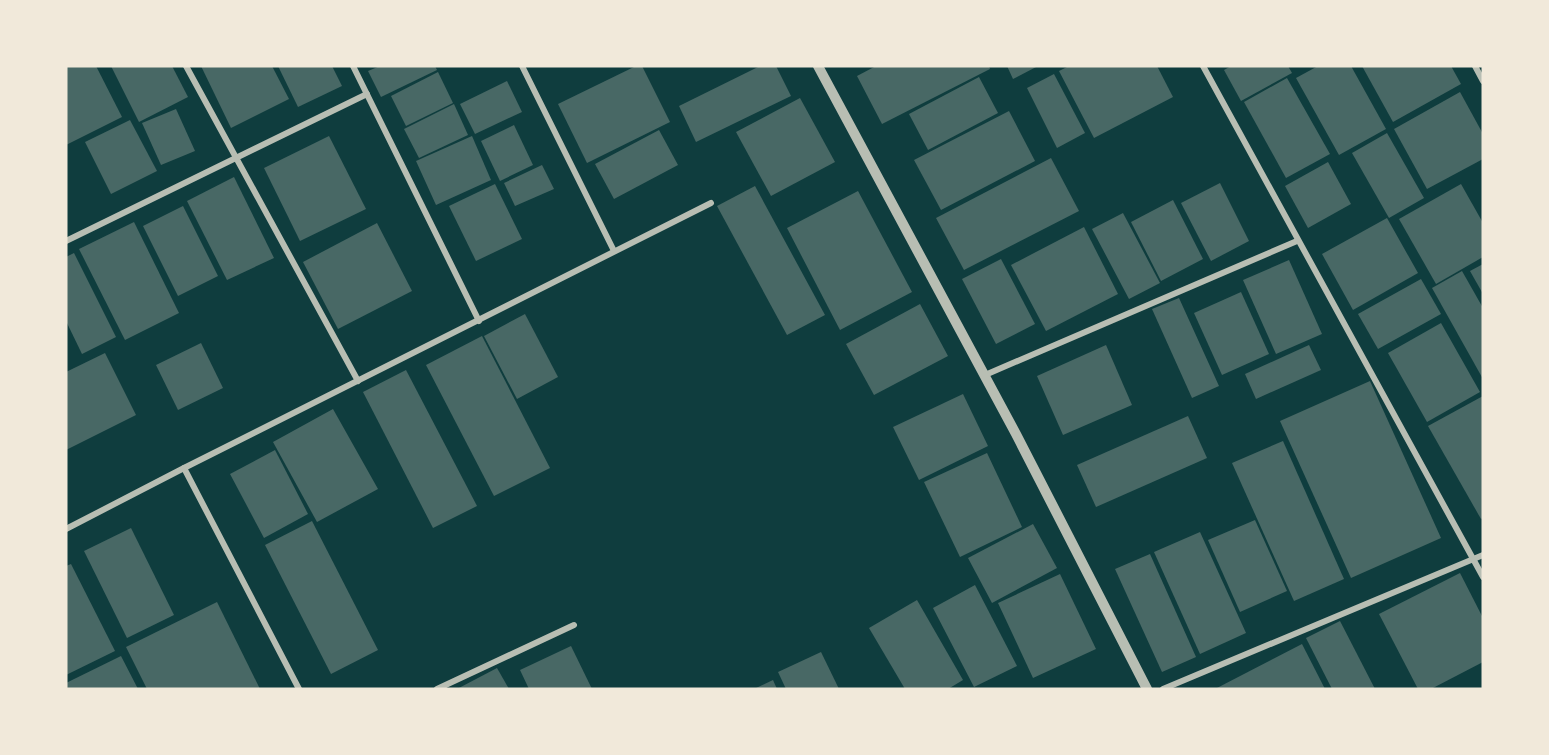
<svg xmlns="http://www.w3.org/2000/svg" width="1549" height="755" font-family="Jost,sans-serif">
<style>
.building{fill:#486865}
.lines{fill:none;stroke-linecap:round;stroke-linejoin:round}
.minor{stroke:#b8beb3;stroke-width:6}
.tertiary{stroke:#b8beb3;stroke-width:10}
</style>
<rect width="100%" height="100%" fill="#0f3d3e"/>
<g class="building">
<path d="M66,66H96L122,117L66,145Z"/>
<path d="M111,66H172L188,97L139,122Z"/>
<path d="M201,66H272L289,99L231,128Z"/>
<path d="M278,66H332L342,86L298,107Z"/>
<path d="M380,66H435L437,70L381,97L368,71Z"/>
<path d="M636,66H642L670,122L587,163L558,104Z"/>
<path d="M760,66H776L791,96L696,142L679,106Z"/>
<path d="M876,66H989L990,69L882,124L857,76Z"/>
<path d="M1007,66H1038L1013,79Z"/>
<path d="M1069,66H1157L1173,97L1094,138L1059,71Z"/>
<path d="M1231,66H1288L1292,73L1241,101L1224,70Z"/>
<path d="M1318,66H1351L1386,129L1339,155L1296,78Z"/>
<path d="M1362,66H1451L1461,84L1393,122Z"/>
<path d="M438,72L453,103L406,126L391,96Z"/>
<path d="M1054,74L1085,133L1057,148L1027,88Z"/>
<path d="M979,77L998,113L928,150L909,114Z"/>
<path d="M1287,78L1330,154L1286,178L1244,102Z"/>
<path d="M507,81L522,112L475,134L460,104Z"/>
<path d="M1460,92L1483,134V159L1427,189L1394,129Z"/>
<path d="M800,98L835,162L771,196L736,132Z"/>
<path d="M454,104L468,135L419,158L404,129Z"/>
<path d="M176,109L195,151L161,165L142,123Z"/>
<path d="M1009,111L1035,161L941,210L914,160Z"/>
<path d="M130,120L157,171L111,194L85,142Z"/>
<path d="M514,125L533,165L500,181L481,141Z"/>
<path d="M659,130L678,165L614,199L595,164Z"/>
<path d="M1387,133L1424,198L1389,218L1352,153Z"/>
<path d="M329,136L366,209L300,241L264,168Z"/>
<path d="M472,136L491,180L436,205L416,161Z"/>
<path d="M1051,158L1079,211L964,270L936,218Z"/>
<path d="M1328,162L1351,204L1308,228L1285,186Z"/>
<path d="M542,165L554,189L515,206L504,183Z"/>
<path d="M234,177L274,258L227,280L187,201Z"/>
<path d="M1220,183L1249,241L1211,261L1181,203Z"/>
<path d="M495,184L522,239L476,261L449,206Z"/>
<path d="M1461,184L1483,223V257L1436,284L1399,219Z"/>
<path d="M755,186L825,315L787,335L717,206Z"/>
<path d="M858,191L912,292L840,330L787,228Z"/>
<path d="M1173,200L1203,259L1161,281L1131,222Z"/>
<path d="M183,206L218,276L178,296L143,226Z"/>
<path d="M1123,213L1160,283L1129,299L1092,229Z"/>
<path d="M1387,218L1418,273L1353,310L1322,254Z"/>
<path d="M134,222L179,313L125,340L79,249Z"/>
<path d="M377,223L412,291L338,329L303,262Z"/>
<path d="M1084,227L1118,294L1046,331L1011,265Z"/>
<path d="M74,253L116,337L82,354L66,321V257Z"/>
<path d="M1001,259L1035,324L996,344L962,279Z"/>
<path d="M1289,260L1322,334L1276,354L1243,280Z"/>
<path d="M1483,264V294L1470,271Z"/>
<path d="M1462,271L1483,308V379L1432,288Z"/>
<path d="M1421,279L1441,314L1378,349L1358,314Z"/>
<path d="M1241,292L1269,354L1222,375L1194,313Z"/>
<path d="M1179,298L1219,386L1192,398L1152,309Z"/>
<path d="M920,304L948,356L874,395L846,344Z"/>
<path d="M525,314L558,377L517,399L484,336Z"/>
<path d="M1441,323L1480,392L1427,422L1388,353Z"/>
<path d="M482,336L550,468L494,496L426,365Z"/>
<path d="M201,343L223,388L178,410L156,365Z"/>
<path d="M1106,345L1132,405L1063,435L1037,376Z"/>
<path d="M1309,345L1321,370L1256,399L1245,374Z"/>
<path d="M105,353L136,415L66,450V372Z"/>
<path d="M406,370L477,506L433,528L363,392Z"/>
<path d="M1370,381L1441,538L1351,578L1280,421Z"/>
<path d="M963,394L988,446L919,480L893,427Z"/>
<path d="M1483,396V518L1481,519L1428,426Z"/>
<path d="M333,409L378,489L317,522L273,442Z"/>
<path d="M1188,416L1207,458L1096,507L1077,465Z"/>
<path d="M1283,441L1344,579L1294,601L1232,463Z"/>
<path d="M275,450L308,514L264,538L230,474Z"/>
<path d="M987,453L1022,527L960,557L924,482Z"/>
<path d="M1255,520L1287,591L1240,612L1208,540Z"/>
<path d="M312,521L378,650L331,674L265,545Z"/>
<path d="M1033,524L1057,568L992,603L968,558Z"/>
<path d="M131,528L174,615L127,638L84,551Z"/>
<path d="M1200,532L1246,633L1200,654L1154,552Z"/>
<path d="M1150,554L1196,657L1162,672L1115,569Z"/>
<path d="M71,564L115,651L66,675V566Z"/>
<path d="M1460,573L1483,618V662L1431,689H1418L1379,614Z"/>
<path d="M1060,574L1096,649L1033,678L998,603Z"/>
<path d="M975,585L1017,666L974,687L933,608Z"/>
<path d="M917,600L963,680L948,689H905L869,628Z"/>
<path d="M217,602L260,689H147L126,647Z"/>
<path d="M1340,621L1375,689H1332L1306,638Z"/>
<path d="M1302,644L1325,689H1215Z"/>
<path d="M571,646L592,689H529L520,670Z"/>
<path d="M821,652L839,689H786L778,672Z"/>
<path d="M121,656L138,689H66V683Z"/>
<path d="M497,668L509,689H457Z"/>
<path d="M773,680L777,689H754Z"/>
</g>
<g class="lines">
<g class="minor">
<path d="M186,66L358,381"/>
<path d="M353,66L479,321"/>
<path d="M522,66L614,251"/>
<path d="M1203,66L1483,577"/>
<path d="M1475,66L1483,81"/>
<path d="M66,241L367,94"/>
<path d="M985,375L1297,241"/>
<path d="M66,529L184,468"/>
<path d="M299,689L184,468L711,203"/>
<path d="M437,689L574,625"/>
<path d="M1163,689L1483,555"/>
</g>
<path class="tertiary" d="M818,66L1016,434L1147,689"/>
</g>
<rect width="1549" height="755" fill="none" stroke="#f1e9da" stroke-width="135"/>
</svg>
